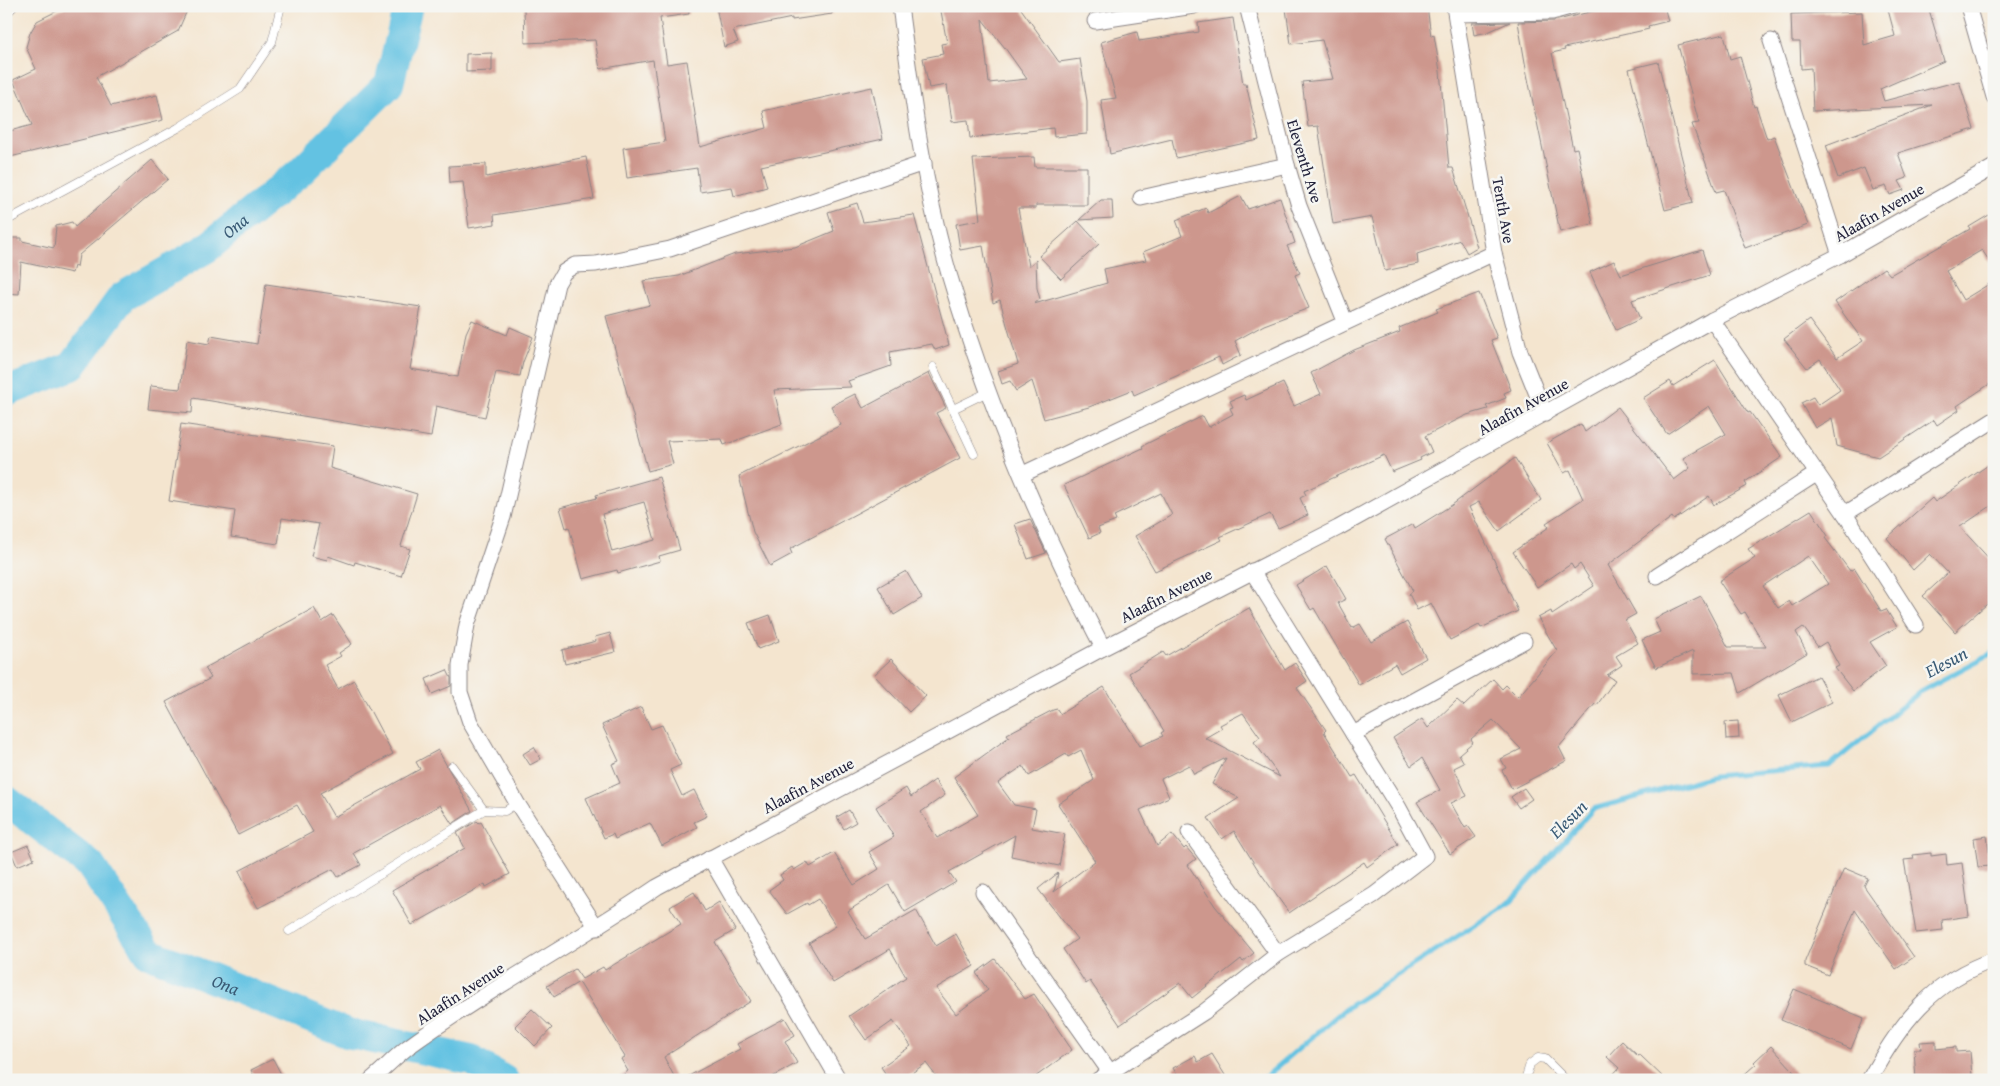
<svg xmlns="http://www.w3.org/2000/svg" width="2000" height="1086" font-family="'Gentium Book Plus',serif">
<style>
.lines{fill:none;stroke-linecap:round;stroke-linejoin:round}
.stream{stroke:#64c2e2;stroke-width:5}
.river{stroke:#64c2e2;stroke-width:30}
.building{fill:#cd978d;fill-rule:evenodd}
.lane-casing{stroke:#8b8485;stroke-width:9}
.street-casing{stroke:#8b8485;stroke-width:17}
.lane{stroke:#fff;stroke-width:8}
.street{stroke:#fff;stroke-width:15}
.labels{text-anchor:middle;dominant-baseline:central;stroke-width:5;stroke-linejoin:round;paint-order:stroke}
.street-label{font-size:16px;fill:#22223b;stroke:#f6f6f2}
.water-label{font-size:18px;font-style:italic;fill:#395a75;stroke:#f6f6f2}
</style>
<rect width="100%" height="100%" fill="#f6f6f2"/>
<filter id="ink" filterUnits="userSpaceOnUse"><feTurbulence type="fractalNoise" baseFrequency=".02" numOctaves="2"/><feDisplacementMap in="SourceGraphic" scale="10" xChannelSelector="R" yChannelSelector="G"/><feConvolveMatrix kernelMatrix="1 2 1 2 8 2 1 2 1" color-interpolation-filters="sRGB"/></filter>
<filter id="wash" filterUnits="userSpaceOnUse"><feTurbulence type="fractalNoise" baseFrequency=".0096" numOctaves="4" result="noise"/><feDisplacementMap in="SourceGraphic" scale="20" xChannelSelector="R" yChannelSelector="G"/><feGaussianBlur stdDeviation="1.12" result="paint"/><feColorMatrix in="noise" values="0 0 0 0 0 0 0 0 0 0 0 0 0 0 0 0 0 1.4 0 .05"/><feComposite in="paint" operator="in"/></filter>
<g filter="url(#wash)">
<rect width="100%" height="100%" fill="#f4e5cf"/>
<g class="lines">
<path class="stream" d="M1262,1080L1345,1009L1509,903L1593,809L1713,776L1829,766L1921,691L1994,652"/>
<g class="river">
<path id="s1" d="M6,392L72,366L122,297L207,248L299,173L389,84L408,6"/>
<path id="s2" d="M6,800L90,865L149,953L347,1033L471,1060L504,1080"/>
</g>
</g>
<g id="blocks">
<g class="building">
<path d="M67,6H189L178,31L96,77L111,106L157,95L163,120L6,158V132L32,125L13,80L36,69L26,47L30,33L37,21Z"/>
<path d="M581,6H688L689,14L660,18L667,64L687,61L700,147L767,128L763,111L872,87L883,139L761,166L767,187L734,196L732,187L700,192L697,168L627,178L623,148L665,142L653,60L600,69L595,40L525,43L524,8Z"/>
<path d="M716,6H832V14L792,20V18L733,30L738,42L724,47Z"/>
<path d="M940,6H1019L1059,62L1080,59L1087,101V134L1054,137L1053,128L970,138L968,120L952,122L947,85L929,88L923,58L943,54L941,44L947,43ZM982,19L1005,48L1027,79L989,83Z"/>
<path d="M1306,6H1427L1431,36L1434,35L1440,71L1449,168H1453L1477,247L1467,253L1460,240L1417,254L1418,264L1385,271L1372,217L1333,224L1318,126L1308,127L1302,82L1333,79L1322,40L1291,44L1286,9Z"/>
<path d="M1613,6H1664L1668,21L1648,26L1649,29L1564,48L1565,50L1552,53L1573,149L1577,148L1593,224L1560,232L1527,74L1518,22L1554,21Z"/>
<path d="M1887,6H1928L1944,61L1880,89L1884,101L1959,81L1974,129L1898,153L1907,178L1899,181L1904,190L1890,195L1886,186L1873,190L1864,168L1838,178L1826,145L1932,105L1813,111L1811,68L1801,69L1800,42H1792L1791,14L1862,12L1864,45L1895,36Z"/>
<path d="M1233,18L1243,84H1246L1259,140L1176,158L1172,139L1110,154L1101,100L1116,98L1101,42L1137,32L1139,41L1199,32L1198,23Z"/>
<path d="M1510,22L1488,32L1474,35L1472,23Z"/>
<path d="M1724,34L1730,59L1740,56L1754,107L1756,106L1767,139L1774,136L1808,225L1745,248L1724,190L1716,192L1692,124L1699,123L1678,45Z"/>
<path d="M492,53V71L466,72V54Z"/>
<path d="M1658,62L1693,203L1665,210L1629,69Z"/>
<path d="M586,157L594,199L494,215L495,224L469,228L463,182L450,183L449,166L486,164V177Z"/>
<path d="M1034,157L1035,167H1087V205H1036V208H1018L1029,266L1036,260L1037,288L1040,299L1034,304L1107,283L1104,269L1146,260L1143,252L1182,236L1176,220L1206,208L1208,213L1241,196L1248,209L1280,198L1295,243L1287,246L1300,273L1295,275L1309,308L1264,325L1235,341L1241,355L1222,365L1219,357L1134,395L1132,390L1089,407L1044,419L1032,381L1016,391L1010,381L1002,384L998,371L1018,364L1000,300L993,303L983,246L960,250L956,224L980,220L973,159Z"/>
<path d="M152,160L168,179L79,255L77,267L74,266L72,273L21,262L19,294L6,293V238H22V241L54,248L56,226L72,222L75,227Z"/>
<path d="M1101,200H1112L1113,218L1079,220Z"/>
<path d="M857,203L863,222L914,215L949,345L935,350L932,344L890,352L891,366L848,381L851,387L774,390L782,424L724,445L722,439L667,441L673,464L648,471L606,316L650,305L643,281L679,276L735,254L795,247L834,231L828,212Z"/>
<path d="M1989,215L1994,222V268L1982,250L1946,271L1963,300L1994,281V381L1957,406L1959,410L1937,425L1934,420L1878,457L1837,446L1832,418L1815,428L1801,403L1813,397L1818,405L1840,390L1820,359L1807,368L1784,339L1809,320L1837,358L1863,341L1835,302L1884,268L1890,275L1970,229L1969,227Z"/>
<path d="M1078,221L1099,244L1061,279L1039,256Z"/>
<path d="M1702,250L1710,275L1632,300L1640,319L1616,330L1590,272L1614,261L1621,275Z"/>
<path d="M266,284L421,307L410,369L458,377L466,333L472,320L507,335L510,327L533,337L523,362L520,376L496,372L485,417L436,406L431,437L193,398L192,413L148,409L151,386L180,389L187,340L209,344L211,336L257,344Z"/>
<path d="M1479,293L1497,338L1491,340L1511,390L1504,393L1506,398L1486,406L1488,409L1467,415L1425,436L1432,452L1420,458L1421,460L1392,472L1384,455L1304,491L1306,495L1300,498L1308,515L1278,528L1270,514L1220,537L1222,540L1155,571L1135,536L1172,515L1161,493L1114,516L1116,521L1098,528L1100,533L1089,538L1064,485L1143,448L1142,446L1203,416L1209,427L1233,414L1230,408L1233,407L1230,401L1244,395L1246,400L1283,383L1294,406L1321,394L1311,373L1354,350L1400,332L1399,328L1438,312L1436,309Z"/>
<path d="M1715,360L1748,413L1750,412L1782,457L1745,482L1747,486L1714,505L1709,496L1674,520L1672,517L1608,565L1636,614L1625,620L1638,643L1616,656L1622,665L1607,675L1615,680L1597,705L1595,704L1559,747L1566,761L1512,789L1502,770L1506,768L1501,759L1521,749L1493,720L1471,739L1473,742L1459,754L1464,763L1454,768L1467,796L1451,803L1465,828L1468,826L1476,837L1450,854L1417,802L1440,790L1422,758L1411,766L1393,738L1422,719L1428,728L1457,700L1464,706L1493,679L1502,689L1506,685L1518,697L1557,651L1538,618L1551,611L1552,614L1594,586L1580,564L1574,569L1571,564L1537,587L1513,552L1549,527L1546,523L1583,499L1570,470L1564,473L1547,443L1581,424L1585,432L1618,407L1674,480L1690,468L1683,458L1726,434L1709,406L1667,434L1643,398L1670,381L1673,386Z"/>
<path d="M929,373L946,408L936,413L960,458L790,549L792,554L770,566L753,532L739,476L841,425L831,406L855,394L863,408Z"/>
<path d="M181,424L333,446L330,468L417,494L401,546L410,549L401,576L355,562L354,565L328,556L327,560L311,556L319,524L282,518L278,544L231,537L235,511L169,501Z"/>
<path d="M1515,458L1541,500L1499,531L1479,502L1469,507L1518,611L1481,628L1479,625L1450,640L1431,603L1417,610L1409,594L1413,591L1385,539L1413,524L1415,528L1452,505Z"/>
<path d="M1994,461V504L1960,527L1994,564V598L1955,632L1923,596L1948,573L1930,554L1913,570L1887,538L1932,498L1935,502Z"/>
<path d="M659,477L680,550L659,556L660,561L618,573L617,570L583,579L569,527L566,528L560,508L597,498L596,495ZM644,502L655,540L612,552L602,514Z"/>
<path d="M1811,510L1828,536L1825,538L1850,571L1854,568L1881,611L1886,609L1897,627L1870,642L1886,666L1853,691L1835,668L1839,666L1826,642L1818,647L1803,627L1796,632L1807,653L1740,693L1734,673L1693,674V651L1656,668L1642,640L1660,632L1654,619L1701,596L1728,647H1766L1745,612L1741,614L1719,581L1755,558L1748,549ZM1808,556L1828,584L1792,606L1789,601L1778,608L1763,586Z"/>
<path d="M1030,519L1046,553L1028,559L1015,524Z"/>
<path d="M1327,566L1346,599L1338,603L1352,628L1360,624L1371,642L1407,622L1426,658L1400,673L1395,664L1359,685L1314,608L1311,610L1296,585Z"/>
<path d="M906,571L922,598L894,615L878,587Z"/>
<path d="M314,608L322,622L333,615L352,644L339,653L341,656L325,665L338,689L354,680L393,754L320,793L334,817L420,769L416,762L438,750L472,811L452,824L440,805L354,853L361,865L338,877L333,869L258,908L239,871L313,832L297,805L238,835L166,702L211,678L205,668Z"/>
<path d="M1249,608L1285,670L1295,663L1307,681L1297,688L1326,730L1324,732L1352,777L1356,775L1398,844L1367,867L1364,862L1289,913L1257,868L1234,831L1222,839L1208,818L1239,798L1212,784L1226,758L1194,774L1189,765L1161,779L1169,797L1140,810L1157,846L1172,834L1184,849L1186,847L1196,859L1188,865L1215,906L1254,953L1243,962L1241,959L1192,998L1180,983L1120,1025L1090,981L1086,984L1063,949L1077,939L1038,889L1058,873L1054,892L1095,861L1058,804L1094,780L1081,750L1068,757L1066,754L1029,776L1023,766L998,783L1014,805L1036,809L1032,828L1065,834L1059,866L1011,856L1015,835L949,872L956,882L905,912L889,885L848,911L865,939L916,910L936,946L956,934L974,966L936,988L956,1014L988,990L976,973L995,959L1025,999L1034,994L1072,1050L1031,1080H939L926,1063L902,1080H890L881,1067L911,1046L893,1021L866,1040L849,1016L906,977L890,949L833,983L809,943L836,926L818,899L808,905L807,903L787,914L769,890L783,880L780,875L792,867L794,870L807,862L810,867L834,853L854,885L879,869L869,852L894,837L876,807L906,788L911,797L935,780L945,795L921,812L937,838L978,815L954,777L1009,737L1007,734L1053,710L1057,709L1060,714L1104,687L1140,746L1163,736L1161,733L1164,731L1129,673L1163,652L1166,656ZM1243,713L1260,737L1254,742L1280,777L1205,738L1222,728L1220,725Z"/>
<path d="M770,615L779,641L758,649L748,623Z"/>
<path d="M610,633L615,652L565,664L562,650L596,641L595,637Z"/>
<path d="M891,659L926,696L909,712L874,675Z"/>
<path d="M447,670L451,678V686L432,694L426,679Z"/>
<path d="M1818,676L1832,702L1792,722L1779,695Z"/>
<path d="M641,707L651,729L662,725L681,765L670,770L682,796L694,790L707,816L694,822L697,827L662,846L650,823L615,839L613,834L604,838L586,798L620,783L612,764L619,761L602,725Z"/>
<path d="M1738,721L1739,738L1726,739L1725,722Z"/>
<path d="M534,747L541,759L530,765L523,754Z"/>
<path d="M1524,788L1532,799L1519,808L1511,797Z"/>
<path d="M849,810L856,822L844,829L837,817Z"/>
<path d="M477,821L479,823L481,822L510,874L486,887L485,884L412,925L392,890L465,848L457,833Z"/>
<path d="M1987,836L1991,866L1978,867L1974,838Z"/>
<path d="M28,845L34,859L17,866L11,852Z"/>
<path d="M1931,853V856L1946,854L1947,865L1962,863L1969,916L1942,920L1943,930L1916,933L1904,860L1914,859L1913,855Z"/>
<path d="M1844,868L1868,878L1864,886L1914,957L1896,969L1855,910L1828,975L1805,966V961Z"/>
<path d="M694,892L705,911L719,902L735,930L715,942L751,1001L664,1057L676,1080H616L628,1071L621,1059L625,1057L579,982L554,997L547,986L575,969L582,979L603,967L605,970L681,924L670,907Z"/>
<path d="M1794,989L1864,1018L1851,1049L1781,1020Z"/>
<path d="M532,1009L552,1028L535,1046L515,1026Z"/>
<path d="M785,1018L795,1035L785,1041L797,1063L767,1080H681L740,1049L737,1044Z"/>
<path d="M1622,1041L1638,1056L1640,1055L1666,1080H1608L1619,1068L1607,1057Z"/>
<path d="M1936,1041V1049L1956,1047V1052L1970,1051L1972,1076L1916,1080L1914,1049H1921L1920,1042Z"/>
<path d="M1771,1046L1802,1080H1738L1756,1064L1754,1062Z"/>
<path d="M1212,1054L1228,1080H1180L1173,1068L1195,1056L1198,1062Z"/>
<path d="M273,1059L284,1080H256L251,1070Z"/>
</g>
</g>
</g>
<g filter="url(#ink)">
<use href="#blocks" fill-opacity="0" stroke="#8b8485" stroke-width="1"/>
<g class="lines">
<defs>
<g id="lane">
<path d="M6,14L14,6"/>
<path d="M6,221L178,128L240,89L272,42L281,6"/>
<path d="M933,367L974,454"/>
<path d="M953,409L990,391"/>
<path d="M452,766L484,810"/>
<path d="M289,931L484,810L505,811L517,803"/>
<path d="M1525,1080L1530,1064L1538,1058L1545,1059L1566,1080"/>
</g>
<g id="street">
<path d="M900,6C912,96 924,187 949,274C986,400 1042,531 1103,648"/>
<path d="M1247,6L1287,165L1299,206L1345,321"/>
<path d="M1454,6L1494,253L1520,352L1545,414"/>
<path d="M1968,6L1994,97"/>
<path d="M1456,14L1552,12L1573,6"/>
<path d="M1095,21L1194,6"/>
<path d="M1771,41L1840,255"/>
<path d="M1141,198L1287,165"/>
<path d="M1712,320L1845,514L1916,625"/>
<path d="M1023,474L1494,253"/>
<path d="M1845,514L1994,420"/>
<path d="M1657,576L1816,474"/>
<path d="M1353,734L1524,641"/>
<path d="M1189,832L1278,954"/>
<path d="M710,858L839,1080"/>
<path d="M983,892L1110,1072"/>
<path d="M597,928L517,803L470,722L460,692V665L467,625L503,517L557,284L564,272L575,265L596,264L670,249L924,163"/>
<path d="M371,1080C384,1069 395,1057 408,1047C488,989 575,943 657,887L1103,648L1338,528L1712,320L1840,255L1994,167"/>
<path d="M1098,1080L1204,1012L1278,954L1374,895L1425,856L1399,808L1252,571"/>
<path d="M1869,1080C1899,1025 1932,980 1994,960"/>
</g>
</defs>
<use href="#lane" class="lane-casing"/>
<use href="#street" class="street-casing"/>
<use href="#lane" class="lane"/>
<use href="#street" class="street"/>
</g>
</g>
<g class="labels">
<g class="street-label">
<text transform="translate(1305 161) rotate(73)">Eleventh Ave</text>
<text transform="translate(1504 210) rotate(80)">Tenth Ave</text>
<text transform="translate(1879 212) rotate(-30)">Alaafin Avenue</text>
<text transform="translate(1523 406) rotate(-29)">Alaafin Avenue</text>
<text transform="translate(1166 595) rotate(-27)">Alaafin Avenue</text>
<text transform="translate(808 785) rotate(-28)">Alaafin Avenue</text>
<text transform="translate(460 993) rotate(-33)">Alaafin Avenue</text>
</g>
<g class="water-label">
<text stroke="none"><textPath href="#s1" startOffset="290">Ona</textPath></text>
<text transform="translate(1946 662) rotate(-28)">Elesun</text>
<text transform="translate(1568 819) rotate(-45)">Elesun</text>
<text stroke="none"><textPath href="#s2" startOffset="295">Ona</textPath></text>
</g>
</g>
<rect width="2000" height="1086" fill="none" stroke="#f6f6f2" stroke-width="25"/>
</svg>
